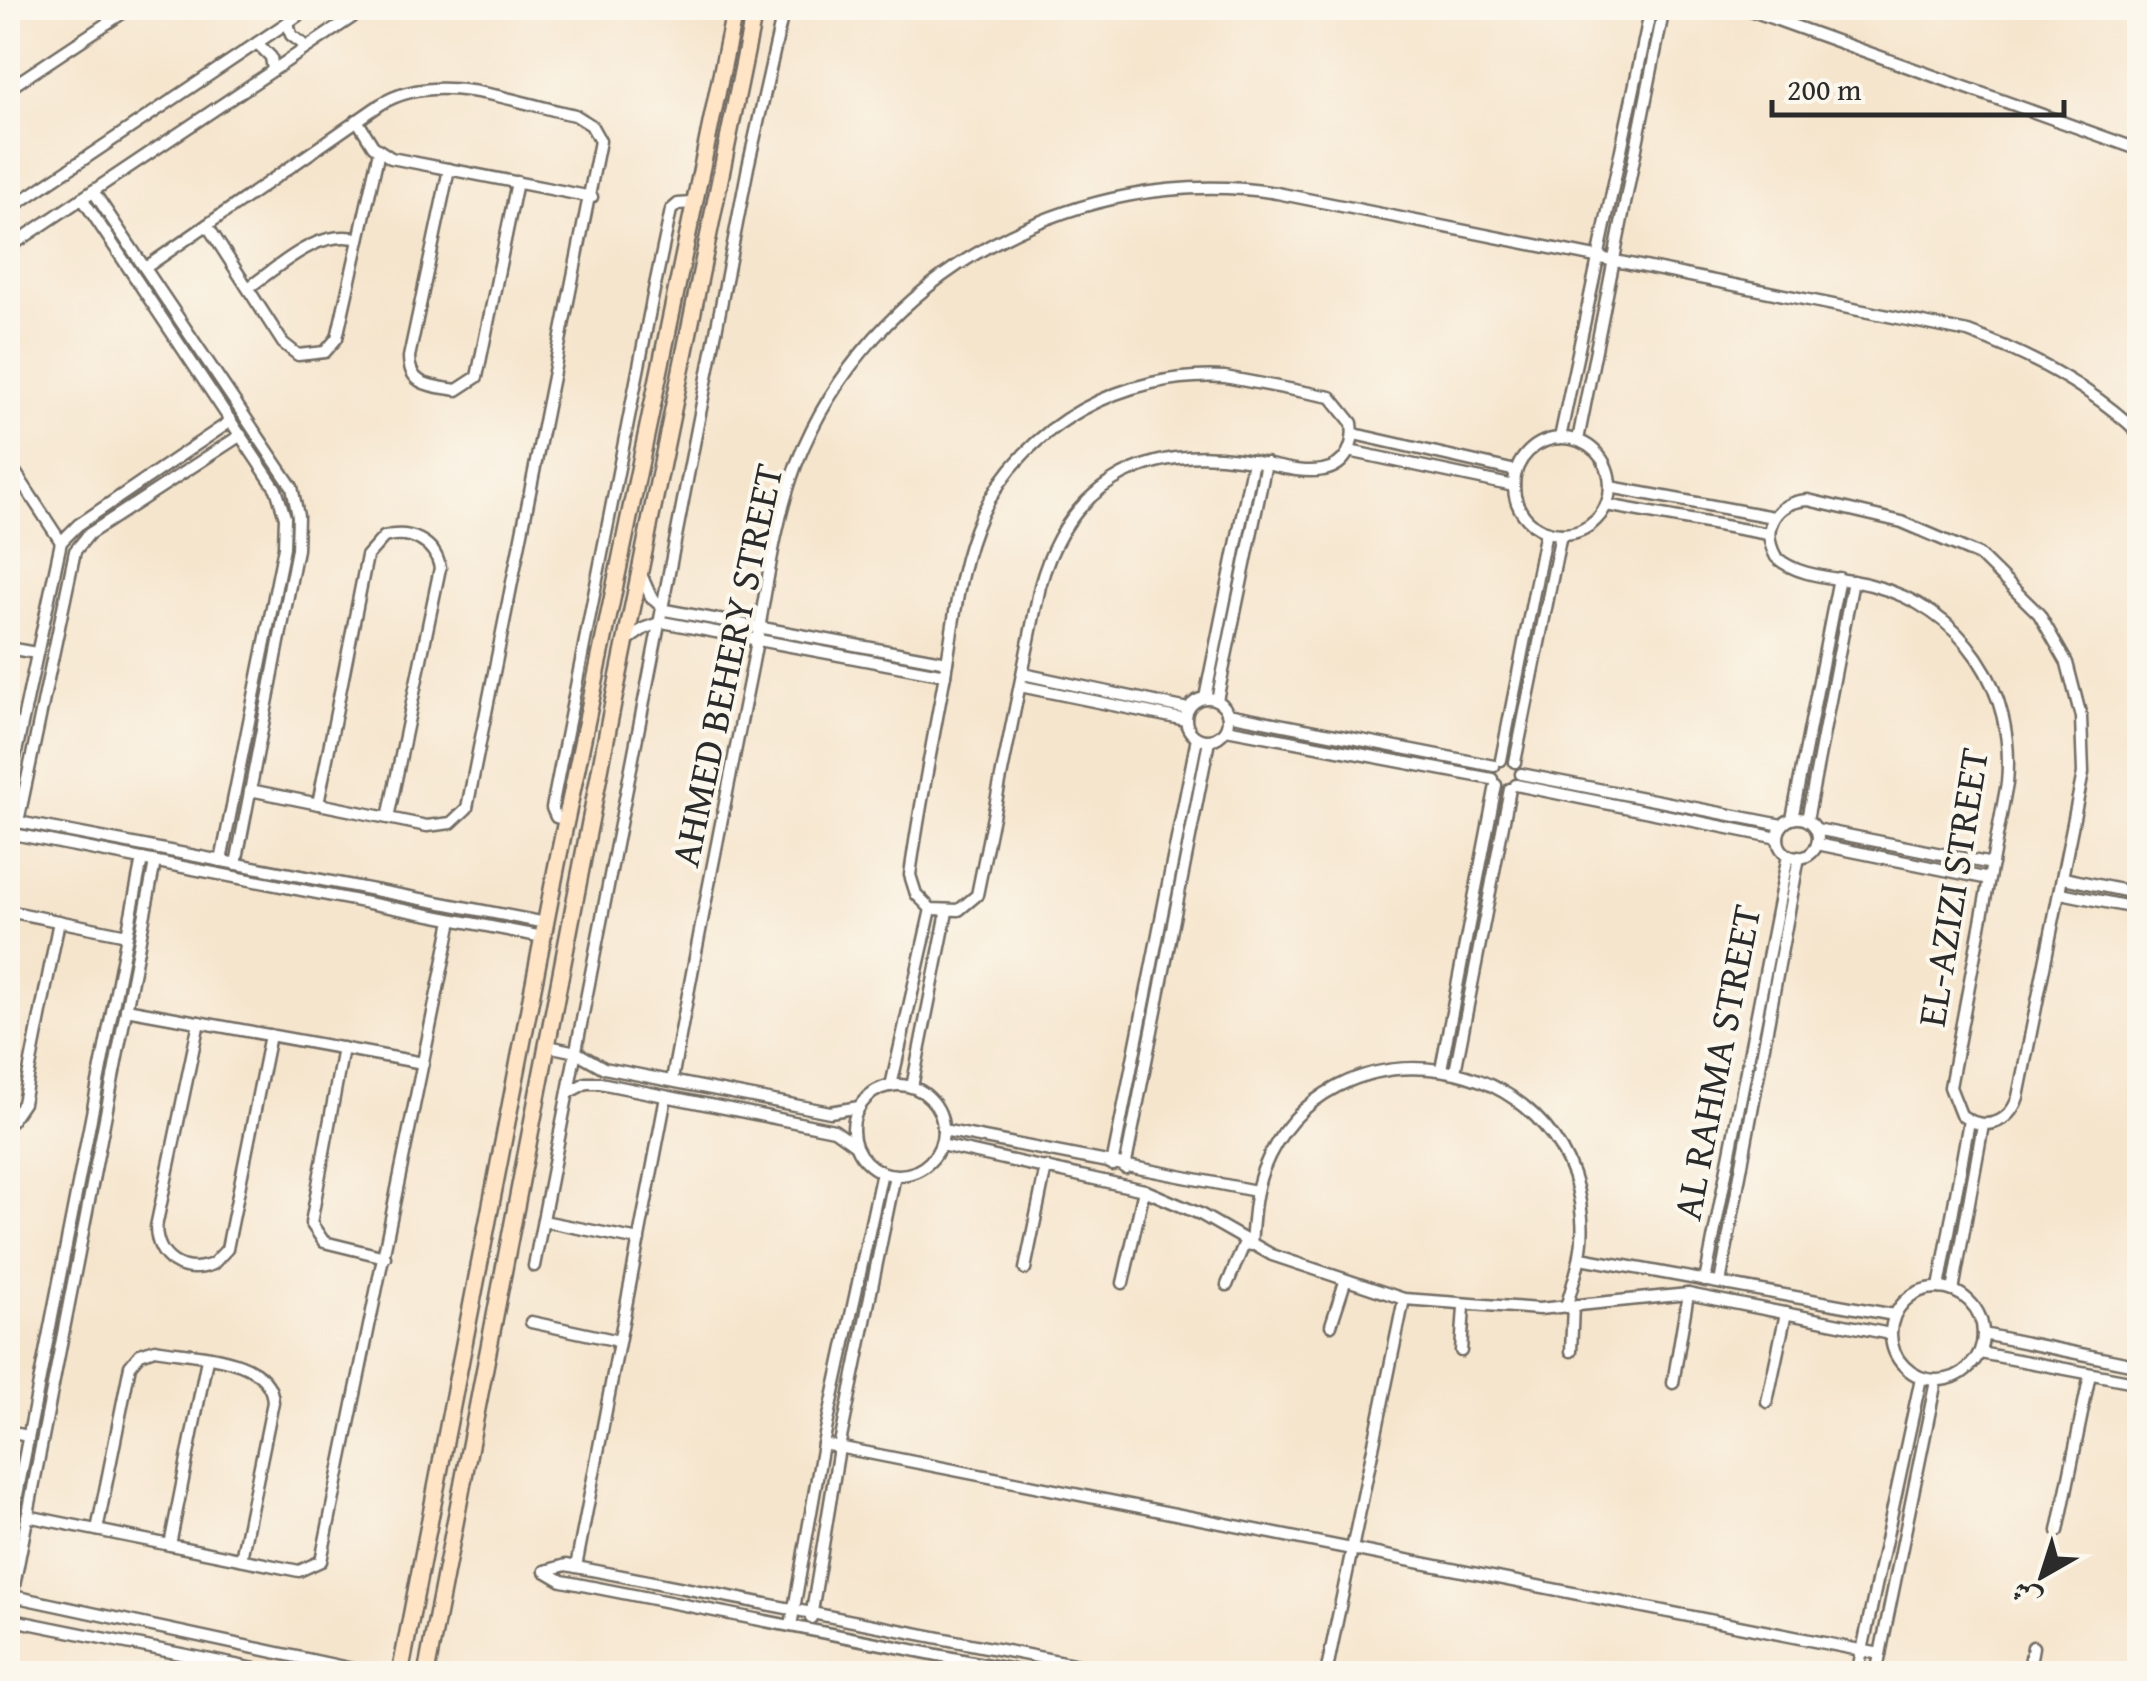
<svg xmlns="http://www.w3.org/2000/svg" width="2147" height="1681" font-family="'Gentium Book Plus',Amiri,serif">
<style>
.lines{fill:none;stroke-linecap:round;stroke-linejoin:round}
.street-casing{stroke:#726c64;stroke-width:15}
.secondary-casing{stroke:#726c64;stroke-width:20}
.street{stroke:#fff;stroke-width:10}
.secondary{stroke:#ffe4c6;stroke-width:15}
.labels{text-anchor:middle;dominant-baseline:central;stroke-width:8;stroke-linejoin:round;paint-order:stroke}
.street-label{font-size:40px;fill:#2b2b2b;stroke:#fbf7ec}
</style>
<rect width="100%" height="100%" fill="#fbf7ec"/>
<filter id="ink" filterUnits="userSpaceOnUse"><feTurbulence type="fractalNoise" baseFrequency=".01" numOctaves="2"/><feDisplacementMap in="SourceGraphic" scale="20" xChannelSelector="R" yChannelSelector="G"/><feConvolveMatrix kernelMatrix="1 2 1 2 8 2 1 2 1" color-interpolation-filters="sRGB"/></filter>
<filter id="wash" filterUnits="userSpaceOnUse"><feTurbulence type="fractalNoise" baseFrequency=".0048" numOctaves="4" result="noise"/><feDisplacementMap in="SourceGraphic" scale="40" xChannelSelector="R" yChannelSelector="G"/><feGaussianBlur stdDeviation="2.25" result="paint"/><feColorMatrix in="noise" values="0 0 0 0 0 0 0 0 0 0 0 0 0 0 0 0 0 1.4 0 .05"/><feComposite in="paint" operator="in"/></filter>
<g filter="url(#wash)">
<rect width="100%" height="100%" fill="#f6e5cd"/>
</g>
<g filter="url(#ink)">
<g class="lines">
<defs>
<g id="street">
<path d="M1744,8L2140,150"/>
<path d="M288,22L291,35L307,47"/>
<path d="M257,43L271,57L273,70"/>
<path d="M8,89L130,8"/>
<path d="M357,120L373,146L391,158L592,197"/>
<path d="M449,169L409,357C409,387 433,386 457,390L477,377L517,182"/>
<path d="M93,191L292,487L298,516L297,549L236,864"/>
<path d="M82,198L276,489L285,517L284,547L221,861"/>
<path d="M8,210L309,8"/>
<path d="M207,225L283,343L298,355L325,352L337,338L379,151"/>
<path d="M8,248L366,8"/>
<path d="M145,268L381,104C437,69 516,103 575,115L591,125L600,141L467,808L451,823L427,826L250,790"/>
<path d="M248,288C280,266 318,228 359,239"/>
<path d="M1225,377L1331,397L1352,423C1355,444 1347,466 1323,470C1298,475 1265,462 1239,459C1140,445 1067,488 1040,586L977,895L959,910L931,909L916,894L910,875C919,810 932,745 944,680C954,626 958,566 981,516C1025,423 1126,371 1225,377Z"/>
<path d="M1354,434L1516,471"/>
<path d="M1560,438L1651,8"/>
<circle cx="1562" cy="486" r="48"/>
<path d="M1578,440L1664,8"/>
<path d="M1349,451L1514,486"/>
<path d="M8,461L61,542"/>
<path d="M1610,487L1773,517"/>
<path d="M1808,500L1902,522L1979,555L2039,614L2067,663L2081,717L2083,773L2018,1097C2009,1124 1984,1132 1961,1115L1950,1087L2007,783C2016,689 1963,609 1871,585C1841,577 1800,579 1776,557C1760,528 1775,502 1808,500Z"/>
<path d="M1606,505L1768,534"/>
<path d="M640,572L651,597L665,610L947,662"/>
<path d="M626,641L645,628L662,622L945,675"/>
<path d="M8,648L36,653"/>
<path d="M1023,674L1188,709"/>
<path d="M1020,686L1186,720"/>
<circle cx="1207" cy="719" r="21"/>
<path d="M1205,698L1253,461"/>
<path d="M1217,700L1266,463"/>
<path d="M1228,714L1494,766"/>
<path d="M1226,729L1492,779"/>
<path d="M1501,760L1546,531"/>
<path d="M1515,762L1561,534"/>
<path d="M1521,774L1782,825"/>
<path d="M1516,785L1778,838"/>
<path d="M8,790L61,542L78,525L231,421"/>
<path d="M318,804L367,556L384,537C409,530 435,541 440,568L388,818"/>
<circle cx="1798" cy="838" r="20"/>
<path d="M1792,819L1839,578"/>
<path d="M8,820L546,923"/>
<path d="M566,820L556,817L552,808L654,290L671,210L678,204L692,203"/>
<path d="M1807,820L1853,581"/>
<path d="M18,822L75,551L89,534L241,435"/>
<path d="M1816,829L1992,864"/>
<path d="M8,833L543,937"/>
<path d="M1817,844L1989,879"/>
<path d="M2064,878L2140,894"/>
<path d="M2061,893L2140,909"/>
<path d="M8,911L127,935"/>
<path d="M126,1009L423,1063"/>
<path d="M199,1022L156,1227C157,1259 183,1276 213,1264L227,1249L270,1035"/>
<path d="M548,1046L576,1052L604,1068L830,1112L859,1107"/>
<path d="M343,1048L311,1223L324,1242L385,1257"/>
<path d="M1441,1069L1496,785"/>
<path d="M1455,1072L1510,789"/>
<path d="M672,1080C697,943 724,807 751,672C765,604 772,529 796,465C870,274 1078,162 1277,193L1968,332C2031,355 2091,387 2140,434"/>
<circle cx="898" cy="1130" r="45"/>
<path d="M891,1086L931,909"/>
<path d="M912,1087L947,912"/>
<path d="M569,1092L586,1083H600L834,1130L855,1145"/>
<path d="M8,1125L23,1103L59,921"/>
<path d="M943,1130L1256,1191"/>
<path d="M941,1145L1144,1190L1200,1214L1272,1255L1404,1299L1539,1309L1688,1294L1890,1334"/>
<path d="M1112,1165L1197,738"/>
<path d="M1125,1168L1209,741"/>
<path d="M543,1221L639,1240"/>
<path d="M1251,1245C1253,1220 1254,1194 1263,1170C1326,1011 1568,1047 1582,1218C1585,1249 1575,1277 1566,1307"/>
<path d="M1581,1258L1894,1315"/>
<path d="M534,1266L748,167L784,8"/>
<path d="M1025,1269L1046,1167"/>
<path d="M1705,1281L1788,855"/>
<path d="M1123,1283L1144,1190"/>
<path d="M1720,1283L1799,857"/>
<path d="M1227,1285L1245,1242"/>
<circle cx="1937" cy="1334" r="46"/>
<path d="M1939,1288L1969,1121"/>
<path d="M1953,1291L1983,1125"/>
<path d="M531,1322L619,1341"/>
<path d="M1331,1325L1345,1282"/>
<path d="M1983,1334L2140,1366"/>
<path d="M1461,1351L1464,1307"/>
<path d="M1571,1351L1573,1306"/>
<path d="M1980,1353L2140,1383"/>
<path d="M1673,1383L1688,1294"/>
<path d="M1767,1402L1786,1313"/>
<path d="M8,1432L28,1436"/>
<path d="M823,1444L1880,1654"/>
<path d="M27,1516L299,1571L321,1561L452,920"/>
<path d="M97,1530L130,1366L140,1354L155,1349C191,1356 271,1355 273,1402L241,1559"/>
<path d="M2058,1531L2090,1374"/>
<path d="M8,1541L142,859"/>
<path d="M170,1545L207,1359"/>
<path d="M576,1567L666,1097"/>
<path d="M545,1571L566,1565L1125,1674"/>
<path d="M545,1571L562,1581L1034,1674"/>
<path d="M8,1595L376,1674"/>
<path d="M12,1596L155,862"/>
<path d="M811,1618L839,1448L895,1175"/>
<path d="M8,1619L280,1674"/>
<path d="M791,1626L823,1444L882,1172"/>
<path d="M1326,1674L1404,1299"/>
<path d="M1857,1674L1921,1378"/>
<path d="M1876,1674L1936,1381"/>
<path d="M2028,1674L2033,1647"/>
</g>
<g id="secondary">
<path d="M400,1674L557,864L735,8"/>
<path d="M426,1674L612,708L755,8"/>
</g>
</defs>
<use href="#street" class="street-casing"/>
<use href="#secondary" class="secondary-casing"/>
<use href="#street" class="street"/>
<use href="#secondary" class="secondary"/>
</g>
</g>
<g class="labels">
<g class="street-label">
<text transform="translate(726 665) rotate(-78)">AHMED BEHERY STREET</text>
<text transform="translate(1952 887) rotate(-81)">EL-AZIZI STREET</text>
<text transform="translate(1716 1062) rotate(-79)">AL RAHMA STREET</text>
</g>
</g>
<rect width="2147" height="1681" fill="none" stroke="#fbf7ec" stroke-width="40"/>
<g transform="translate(2042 1576) rotate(219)" stroke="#fbf7ec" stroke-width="8" paint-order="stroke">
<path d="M0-8L18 38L0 25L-18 38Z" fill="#2b2b2b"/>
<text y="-15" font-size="28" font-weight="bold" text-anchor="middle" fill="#2b2b2b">ش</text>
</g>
<path d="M1772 100v15h292v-15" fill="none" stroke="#2b2b2b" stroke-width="5"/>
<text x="1787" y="100" font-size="30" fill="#2b2b2b" stroke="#fbf7ec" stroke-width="8" paint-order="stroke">200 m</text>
</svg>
